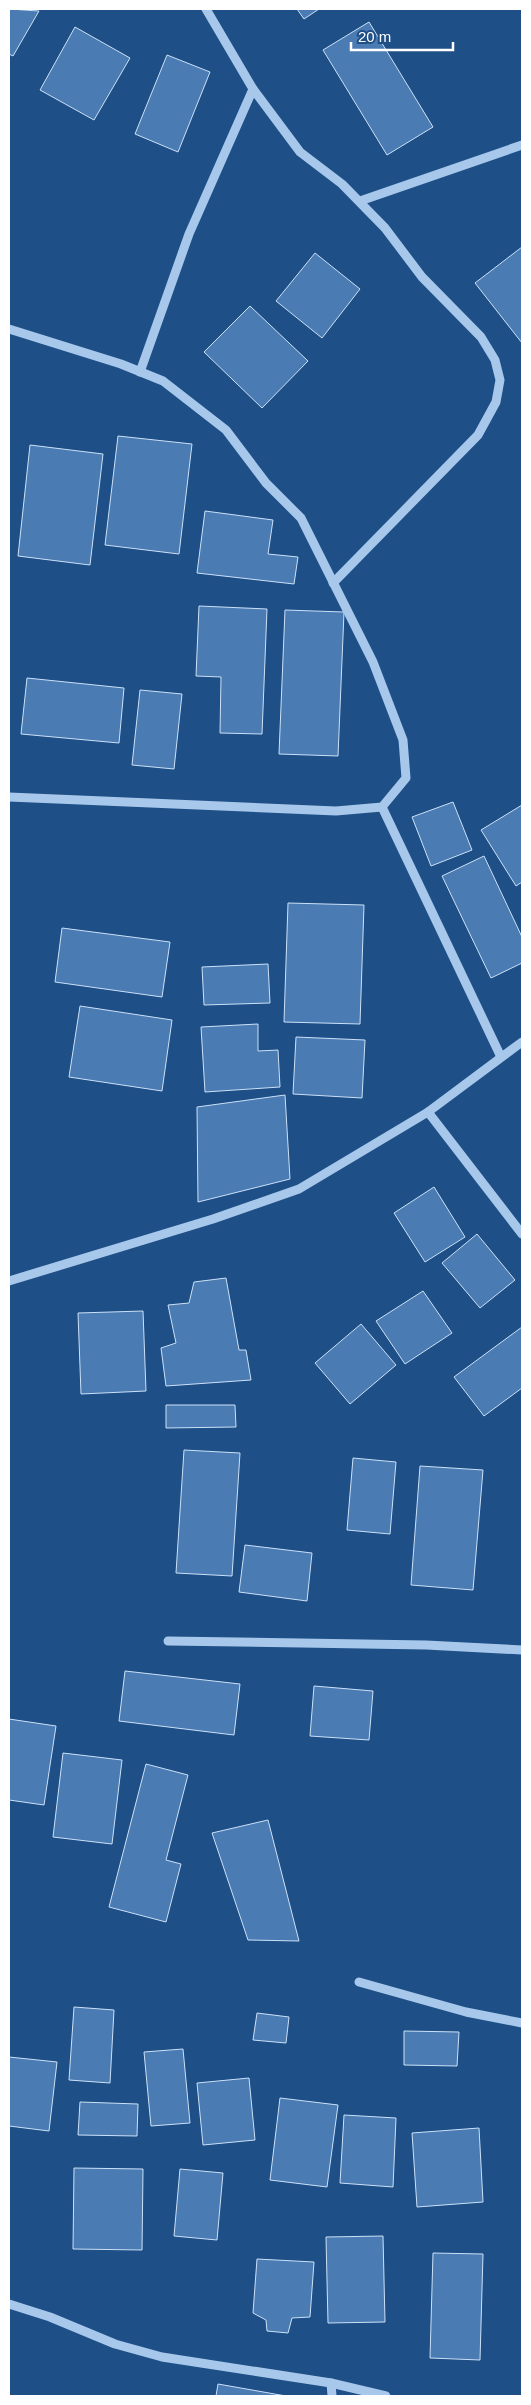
<svg xmlns="http://www.w3.org/2000/svg" width="531" height="2405" font-family="Arial,sans-serif">
<style>
.building{fill:#4a7bb2;stroke:#cce1f8}
.lines{fill:none;stroke-linecap:round;stroke-linejoin:round}
.minor{stroke:#a7c8eb;stroke-width:9}
</style>
<rect width="100%" height="100%" fill="#1e4f87"/>
<g class="building">
<path d="M9,9L39,11L13,56L9,54Z"/>
<path d="M297,9H319L304,19Z"/>
<path d="M369,22L433,127L387,155L323,50Z"/>
<path d="M75,27L130,58L94,120L40,90Z"/>
<path d="M167,55L210,72L178,152L135,134Z"/>
<path d="M522,247V343L475,283Z"/>
<path d="M315,253L360,289L322,338L276,301Z"/>
<path d="M250,306L308,361L262,408L204,352Z"/>
<path d="M118,436L192,444L179,554L105,545Z"/>
<path d="M30,445L103,454L90,565L18,556Z"/>
<path d="M205,511L273,520L268,554L298,557L294,584L197,573Z"/>
<path d="M199,606L267,609L262,734L220,733L221,677L196,676Z"/>
<path d="M285,610L344,612L338,756L279,754Z"/>
<path d="M27,678L124,688L119,743L21,734Z"/>
<path d="M140,690L182,694L174,769L132,765Z"/>
<path d="M453,802L472,850L431,866L412,817Z"/>
<path d="M522,805V882L516,886L481,830Z"/>
<path d="M484,856L522,937V963L491,978L442,876Z"/>
<path d="M288,903L364,905L360,1024L284,1022Z"/>
<path d="M62,928L170,942L162,997L55,982Z"/>
<path d="M268,964L270,1003L204,1005L202,967Z"/>
<path d="M80,1006L172,1020L162,1091L69,1077Z"/>
<path d="M258,1024V1051L278,1050L280,1087L205,1092L201,1027Z"/>
<path d="M296,1037L365,1040L362,1098L293,1094Z"/>
<path d="M285,1095L290,1179L198,1202L197,1107Z"/>
<path d="M434,1187L465,1237L425,1262L394,1213Z"/>
<path d="M477,1234L515,1280L480,1308L442,1263Z"/>
<path d="M226,1278L239,1350H246L251,1380L166,1386L161,1348L176,1343L168,1305L189,1303L194,1282Z"/>
<path d="M423,1291L452,1333L405,1364L376,1321Z"/>
<path d="M143,1311L146,1391L81,1394L78,1313Z"/>
<path d="M361,1324L396,1365L350,1404L315,1363Z"/>
<path d="M522,1327V1388L484,1416L454,1377Z"/>
<path d="M166,1405H235L236,1427L166,1428Z"/>
<path d="M184,1450L240,1453L232,1576L176,1573Z"/>
<path d="M353,1458L396,1462L390,1534L347,1530Z"/>
<path d="M420,1466L483,1470L473,1590L411,1585Z"/>
<path d="M245,1545L312,1553L307,1601L239,1592Z"/>
<path d="M125,1671L240,1684L234,1735L119,1721Z"/>
<path d="M314,1686L373,1691L369,1740L310,1736Z"/>
<path d="M9,1719L56,1726L44,1805L9,1800Z"/>
<path d="M63,1753L122,1760L112,1844L53,1837Z"/>
<path d="M146,1764L188,1775L166,1860L181,1864L166,1922L109,1907Z"/>
<path d="M268,1820L299,1941L248,1940L212,1833Z"/>
<path d="M74,2007L114,2010L110,2083L69,2080Z"/>
<path d="M257,2013L289,2017L286,2043L253,2040Z"/>
<path d="M404,2031L459,2032L457,2066L404,2065Z"/>
<path d="M183,2049L190,2123L151,2126L144,2052Z"/>
<path d="M9,2057L57,2062L49,2131L9,2126Z"/>
<path d="M249,2078L255,2140L203,2145L197,2083Z"/>
<path d="M280,2098L338,2105L327,2187L270,2180Z"/>
<path d="M80,2102L138,2104L137,2136L78,2135Z"/>
<path d="M344,2115L396,2118L393,2187L340,2183Z"/>
<path d="M479,2128L483,2202L417,2207L412,2133Z"/>
<path d="M74,2168L143,2169L142,2250L73,2249Z"/>
<path d="M180,2169L223,2173L217,2240L174,2236Z"/>
<path d="M383,2236L385,2322L328,2323L326,2237Z"/>
<path d="M433,2253L483,2254L480,2360L430,2358Z"/>
<path d="M257,2259L314,2262L310,2317L292,2318L288,2333L267,2331L266,2320L253,2313Z"/>
<path d="M218,2384L286,2396H216Z"/>
</g>
<g class="lines">
<g class="minor">
<path d="M206,9L253,89L300,152L342,184L385,228L422,277L481,337L495,360L500,380L496,402L478,435L333,583"/>
<path d="M360,201L522,145"/>
<path d="M9,329L121,364L163,381L226,430L266,483L301,518L373,662L403,740L406,778L382,807L336,811L9,797"/>
<path d="M140,372L189,234L253,89"/>
<path d="M382,807L501,1057"/>
<path d="M428,1112L522,1234"/>
<path d="M9,1281L213,1219L299,1189L428,1112L522,1042"/>
<path d="M168,1641L426,1645L522,1650"/>
<path d="M359,1982L466,2012L522,2023"/>
<path d="M9,2304L50,2317L115,2344L162,2357L331,2383L386,2396"/>
<path d="M331,2383L332,2396"/>
</g>
</g>
<rect width="531" height="2405" fill="none" stroke="#ffffff" stroke-width="20"/>
<path d="M351 42v8h102v-8" fill="none" stroke="#ffffff" stroke-width="2.5"/>
<text x="358" y="42" font-size="15" fill="#ffffff" stroke="#1e4f87" stroke-width="4" paint-order="stroke">20 m</text>
</svg>
